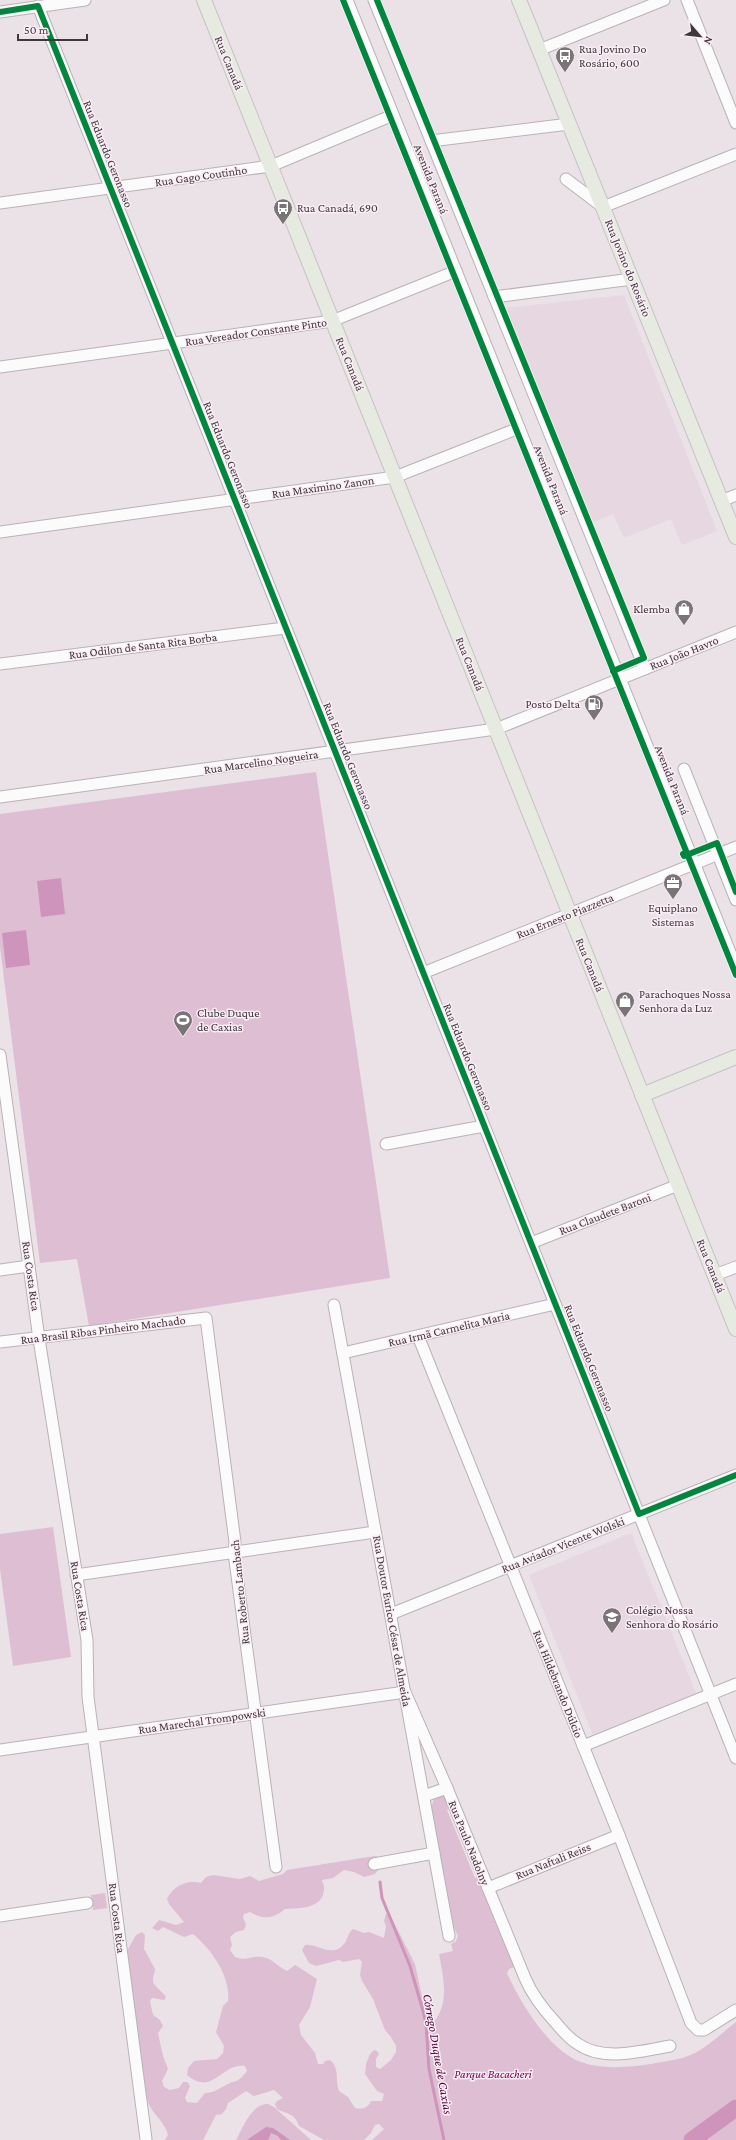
<svg xmlns="http://www.w3.org/2000/svg" width="736" height="2140" font-family="'Crimson Pro',serif">
<style>
.built{fill:#e7d7e1}
.green{fill:#debed3}
.water{fill:#ce94bb}
.lines{fill:none;stroke-linecap:round;stroke-linejoin:round}
.stream{stroke:#ce94bb;stroke-width:3}
.river{stroke:#ce94bb;stroke-width:17}
.minor-casing{stroke:#b8b2b6;stroke-width:13}
.major-casing{stroke:#c6c2c4;stroke-width:16}
.minor{stroke:#fcfbfb;stroke-width:11}
.major{stroke:#e6eae0;stroke-width:14}
.cycleway-casing{stroke:#fbecf5;stroke-width:8}
.cycleway{stroke:#00873e;stroke-width:6}
.labels{text-anchor:middle;dominant-baseline:central;stroke-width:3;stroke-linejoin:round;paint-order:stroke}
.poi-label{font-size:12px;fill:#3d383b;stroke:#fbecf5;text-anchor:start}
.street-label{font-size:12px;fill:#3d383b;stroke:#fbecf5}
.park-label{font-size:12px;font-style:italic;fill:#6b0654;stroke:#fbecf5}
.water-label{font-size:13px;font-style:italic;fill:#51073f;stroke:#fbecf5}
</style>
<rect width="100%" height="100%" fill="#eae2e7"/>
<g class="built">
<path d="M624,295L717,531L682,545L671,519L624,538L613,514L591,523L505,308Z"/>
<path d="M631,1533L696,1693L593,1735L529,1575Z"/>
</g>
<g class="green">
<path d="M316,772L390,1278L89,1326L77,1259L40,1263L0,947V814Z"/>
<path d="M53,1527L71,1657L13,1666L0,1569V1534Z"/>
<path d="M441,1795L445,1796L453,1807L447,1810L475,1878L481,1876L517,1966L509,1969L507,1973C520,2002 549,2051 581,2062C603,2070 628,2067 651,2064C665,2061 682,2060 695,2053C710,2045 723,2032 736,2022V2140H372L384,2129L379,2124L375,2125L371,2133L364,2140H324L299,2126C294,2112 288,2115 277,2109L275,2104L277,2101L283,2098L274,2090L254,2096L246,2091L228,2103L226,2109L222,2114L216,2115L203,2140H165L168,2135C165,2123 157,2118 151,2108C145,2099 147,2087 142,2078L128,1974L127,1951L136,1935L142,1932L145,1935L144,1949L155,1969C155,1973 153,1975 153,1979C152,1986 163,1991 166,1997L164,2000L152,1998L150,2001L153,2015L160,2020L163,2026L158,2033L163,2056L168,2069L162,2081L164,2087L170,2090L179,2088L183,2082H187L190,2086L185,2098L187,2102L197,2103L205,2093C214,2093 218,2089 226,2085C237,2079 237,2084 247,2071L245,2066C221,2063 213,2097 187,2075L188,2068L194,2061L217,2059L223,2053L224,2046L216,2032L223,2006L228,2001C231,1976 211,1949 193,1934L184,1937L163,1927L158,1931L152,1928L159,1920L176,1925L184,1922L169,1904L167,1899C173,1886 187,1879 201,1883L206,1877L213,1875L240,1879L250,1876L259,1881L283,1874L287,1870L368,1857L376,1856L382,1860V1865L375,1874L364,1877L354,1872L344,1870L333,1878L322,1880C322,1883 325,1885 324,1889C323,1909 300,1908 285,1909C273,1919 263,1920 250,1912L244,1914L243,1917L246,1925L244,1930L236,1932L230,1937L232,1945L230,1950L235,1957C247,1962 252,1955 262,1957C272,1958 278,1967 287,1971L295,1965L317,1979L310,2007L299,2025L301,2035L315,2053L318,2064H323L325,2061L330,2060C340,2068 335,2080 339,2091L348,2097L355,2108C362,2110 368,2108 371,2101H382L384,2094L377,2091L365,2074L366,2064L370,2054L374,2050L377,2051L379,2054L376,2059V2067L380,2069L391,2060L396,2052V2046L391,2037L385,2030L373,1999L362,1981L360,1975L362,1962L359,1959L343,1962L339,1960L316,1966L309,1963L302,1950L305,1945C316,1943 332,1958 343,1945C348,1941 347,1933 353,1929L364,1933L369,1932L384,1938L386,1926L384,1921L386,1914L389,1913L415,1964L428,2024L431,2025C451,2005 443,1977 439,1954L453,1951L451,1944L456,1941L458,1936L454,1928L431,1808L434,1799Z"/>
<path d="M105,1893L107,1908L93,1910L91,1895Z"/>
<path d="M268,2104L274,2107L311,2140H236C243,2128 251,2104 268,2104Z"/>
</g>
<g class="water">
<path d="M61,878L65,914L41,917L37,881Z"/>
<path d="M26,930L30,965L6,968L2,933Z"/>
<path d="M266,2127L273,2128L290,2140H281L278,2136L271,2133L268,2140H247Z"/>
</g>
<g class="lines">
<path class="stream" d="M380,1882L382,1898L410,1966L423,2011L426,2024L429,2069L444,2140"/>
<path class="river" d="M692,2140L736,2108"/>
<defs>
<g id="minor">
<path d="M347,0L736,967"/>
<path d="M374,0L645,669"/>
<path d="M687,0L736,123"/>
<path d="M38,6L736,1758"/>
<path d="M0,12L85,0"/>
<path d="M539,50L664,0"/>
<path d="M431,141L569,124"/>
<path d="M566,179L603,207L736,154"/>
<path d="M0,203L271,166L393,115"/>
<path d="M494,297L632,279"/>
<path d="M0,367L332,321L456,271"/>
<path d="M721,501L736,495"/>
<path d="M0,532L395,477L519,428"/>
<path d="M0,664L285,628"/>
<path d="M684,769L736,900"/>
<path d="M0,797L496,729L736,632"/>
<path d="M423,973L736,847"/>
<path d="M0,1055L39,1339L87,1640L88,1697L146,2139"/>
<path d="M386,1144L484,1126"/>
<path d="M531,1243L678,1185"/>
<path d="M0,1270L29,1266"/>
<path d="M715,1275L736,1267"/>
<path d="M334,1305L449,1936"/>
<path d="M418,1336L619,1835L691,2023L698,2030H704L736,2010"/>
<path d="M0,1342L206,1318L235,1542L234,1553L276,1867"/>
<path d="M343,1353L555,1304"/>
<path d="M76,1575L375,1532"/>
<path d="M391,1614L736,1475"/>
<path d="M583,1746L736,1684"/>
<path d="M0,1750L405,1692L447,1788L525,1978C532,1995 543,2009 556,2023C562,2030 569,2039 578,2044C603,2062 642,2051 670,2046"/>
<path d="M424,1796L447,1788"/>
<path d="M374,1864L434,1853"/>
<path d="M488,1888L619,1835"/>
<path d="M0,1916L87,1903"/>
</g>
<g id="major">
<path d="M204,0L736,1329"/>
<path d="M519,0L736,537"/>
<path d="M642,1095L736,1057"/>
</g>
</defs>
<use href="#minor" class="minor-casing"/>
<use href="#major" class="major-casing"/>
<use href="#minor" class="minor"/>
<use href="#major" class="major"/>
<defs>
<g id="cycleway">
<path d="M343,0L736,975"/>
<path d="M377,0L644,658L613,671"/>
<path d="M0,12L38,6L639,1514L736,1475"/>
<path d="M683,854L684,856L717,843L736,892"/>
</g>
</defs>
<use href="#cycleway" class="cycleway-casing"/>
<use href="#cycleway" class="cycleway"/>
</g>
<defs>
<symbol id="bus-pin" viewBox="-11 -11 22 30"><path d="M0 17L-7.5 6A9.5 9.5 0 1 1 7.5 6Z" fill="#7a7477" stroke="#fbecf5"/><path d="M-5-6H5V4H4V6H2V4H-2V6H-4V4H-5ZM-3.5-4V0h7V-4ZM-3.5 1.2v1.5H-2V1.2ZM2 1.2v1.5H3.5V1.2Z" fill="#fff"/></symbol>
<symbol id="shop-pin" viewBox="-11 -11 22 30"><path d="M0 17L-7.5 6A9.5 9.5 0 1 1 7.5 6Z" fill="#7a7477" stroke="#fbecf5"/><path d="M-5-2.5h2.3a2.7 3.5 0 0 1 5.4 0H5L5.5 6h-11ZM-1.5-2.5h3a1.5 2.3 0 0 0-3 0Z" fill="#fff"/></symbol>
<symbol id="fuel-pin" viewBox="-11 -11 22 30"><path d="M0 17L-7.5 6A9.5 9.5 0 1 1 7.5 6Z" fill="#7a7477" stroke="#fbecf5"/><path d="M-5.5-6h7V0h2V4h1.3V-2.5L3-4.5l.8-.8L6-3V5H2.5V1h-1V6h-7ZM-4.2-4.7v3.2H.2V-4.7Z" fill="#fff"/></symbol>
<symbol id="office-pin" viewBox="-11 -11 22 30"><path d="M0 17L-7.5 6A9.5 9.5 0 1 1 7.5 6Z" fill="#7a7477" stroke="#fbecf5"/><path d="M-6-3h4V-5.5h4V-3h4V5H-6ZM-1-4.5V-3h2v-1.5ZM-6 0V1H6V0Z" fill="#fff"/></symbol>
<symbol id="stadium-pin" viewBox="-11 -11 22 30"><path d="M0 17L-7.5 6A9.5 9.5 0 1 1 7.5 6Z" fill="#7a7477" stroke="#fbecf5"/><path d="M0-5a6.5 5 0 1 0 0 10a6.5 5 0 1 0 0-10ZM-3.5-1.8h7v3.6h-7Z" fill="#fff"/></symbol>
<symbol id="school-pin" viewBox="-11 -11 22 30"><path d="M0 17L-7.5 6A9.5 9.5 0 1 1 7.5 6Z" fill="#7a7477" stroke="#fbecf5"/><path d="M0-5L7-2L0 1L-7-2ZM-4 1L0 2.5L4 1V4Q0 6-4 4Z" fill="#fff"/></symbol>
</defs>
<g fill-rule="evenodd">
<use href="#bus-pin" x="554" y="45" width="22" height="30"/>
<use href="#bus-pin" x="272" y="197" width="22" height="30"/>
<use href="#shop-pin" x="673" y="598" width="22" height="30"/>
<use href="#fuel-pin" x="583" y="693" width="22" height="30"/>
<use href="#office-pin" x="662" y="872" width="22" height="30"/>
<use href="#shop-pin" x="614" y="990" width="22" height="30"/>
<use href="#stadium-pin" x="172" y="1009" width="22" height="30"/>
<use href="#school-pin" x="601" y="1606" width="22" height="30"/>
</g>
<g class="labels">
<g class="poi-label">
<text x="579" y="49">Rua Jovino Do<tspan x="579" dy="14">Rosário, 600</tspan></text>
<text x="297" y="208">Rua Canadá, 690</text>
<text x="670" y="609" text-anchor="end">Klemba</text>
<text x="580" y="704" text-anchor="end">Posto Delta</text>
<text x="673" y="908" text-anchor="middle">Equiplano<tspan x="673" dy="14">Sistemas</tspan></text>
<text x="639" y="994">Parachoques Nossa<tspan x="639" dy="14">Senhora da Luz</tspan></text>
<text x="197" y="1013">Clube Duque<tspan x="197" dy="14">de Caxias</tspan></text>
<text x="626" y="1610">Colégio Nossa<tspan x="626" dy="14">Senhora do Rosário</tspan></text>
</g>
<g class="street-label">
<text transform="translate(229 63) rotate(68)">Rua Canadá</text>
<text transform="translate(108 154) rotate(68)">Rua Eduardo Geronasso</text>
<text transform="translate(201 176) rotate(-8)">Rua Gago Coutinho</text>
<text transform="translate(431 179) rotate(68)">Avenida Paraná</text>
<text transform="translate(628 268) rotate(68)">Rua Jovino do Rosário</text>
<text transform="translate(256 332) rotate(-8)">Rua Vereador Constante Pinto</text>
<text transform="translate(350 364) rotate(68)">Rua Canadá</text>
<text transform="translate(228 455) rotate(68)">Rua Eduardo Geronasso</text>
<text transform="translate(551 480) rotate(68)">Avenida Paraná</text>
<text transform="translate(323 487) rotate(-8)">Rua Maximino Zanon</text>
<text transform="translate(143 646) rotate(-7)">Rua Odilon de Santa Rita Borba</text>
<text transform="translate(684 653) rotate(-22)">Rua João Havro</text>
<text transform="translate(470 664) rotate(68)">Rua Canadá</text>
<text transform="translate(348 756) rotate(68)">Rua Eduardo Geronasso</text>
<text transform="translate(261 762) rotate(-8)">Rua Marcelino Nogueira</text>
<text transform="translate(672 780) rotate(68)">Avenida Paraná</text>
<text transform="translate(565 916) rotate(-22)">Rua Ernesto Piazzetta</text>
<text transform="translate(590 965) rotate(68)">Rua Canadá</text>
<text transform="translate(468 1057) rotate(68)">Rua Eduardo Geronasso</text>
<text transform="translate(605 1214) rotate(-21)">Rua Claudete Baroni</text>
<text transform="translate(711 1266) rotate(68)">Rua Canadá</text>
<text transform="translate(31 1276) rotate(82)">Rua Costa Rica</text>
<text transform="translate(449 1329) rotate(-13)">Rua Irmã Carmelita Maria</text>
<text transform="translate(103 1330) rotate(-7)">Rua Brasil Ribas Pinheiro Machado</text>
<text transform="translate(589 1358) rotate(68)">Rua Eduardo Geronasso</text>
<text transform="translate(563 1545) rotate(-22)">Rua Aviador Vicente Wolski</text>
<text transform="translate(240 1592) rotate(-96)">Rua Roberto Lambach</text>
<text transform="translate(80 1596) rotate(81)">Rua Costa Rica</text>
<text transform="translate(392 1621) rotate(80)">Rua Doutor Eurico César de Almeida</text>
<text transform="translate(558 1684) rotate(68)">Rua Hildebrando Dúlcio</text>
<text transform="translate(202 1721) rotate(-8)">Rua Marechal Trompowski</text>
<text transform="translate(469 1843) rotate(68)">Rua Paulo Nadolny</text>
<text transform="translate(553 1861) rotate(-22)">Rua Naftali Reiss</text>
<text transform="translate(117 1918) rotate(83)">Rua Costa Rica</text>
</g>
<g class="park-label">
<text x="493" y="2074">Parque Bacacheri</text>
</g>
<g class="water-label">
<text transform="translate(438 2054) rotate(80)">Córrego Duque de Caxias</text>
</g>
</g>
<g transform="translate(700 36) rotate(118)" stroke="#fbecf5" stroke-width="3" paint-order="stroke">
<path d="M0-3L7 15L0 10L-7 15Z" fill="#3d383b"/>
<text y="-6" font-size="11" font-weight="bold" text-anchor="middle" fill="#3d383b">N</text>
</g>
<path d="M18 34v6h69v-6" fill="none" stroke="#3d383b" stroke-width="2"/>
<text x="24" y="34" font-size="12" fill="#3d383b" stroke="#fbecf5" stroke-width="3" paint-order="stroke">50 m</text>
</svg>
